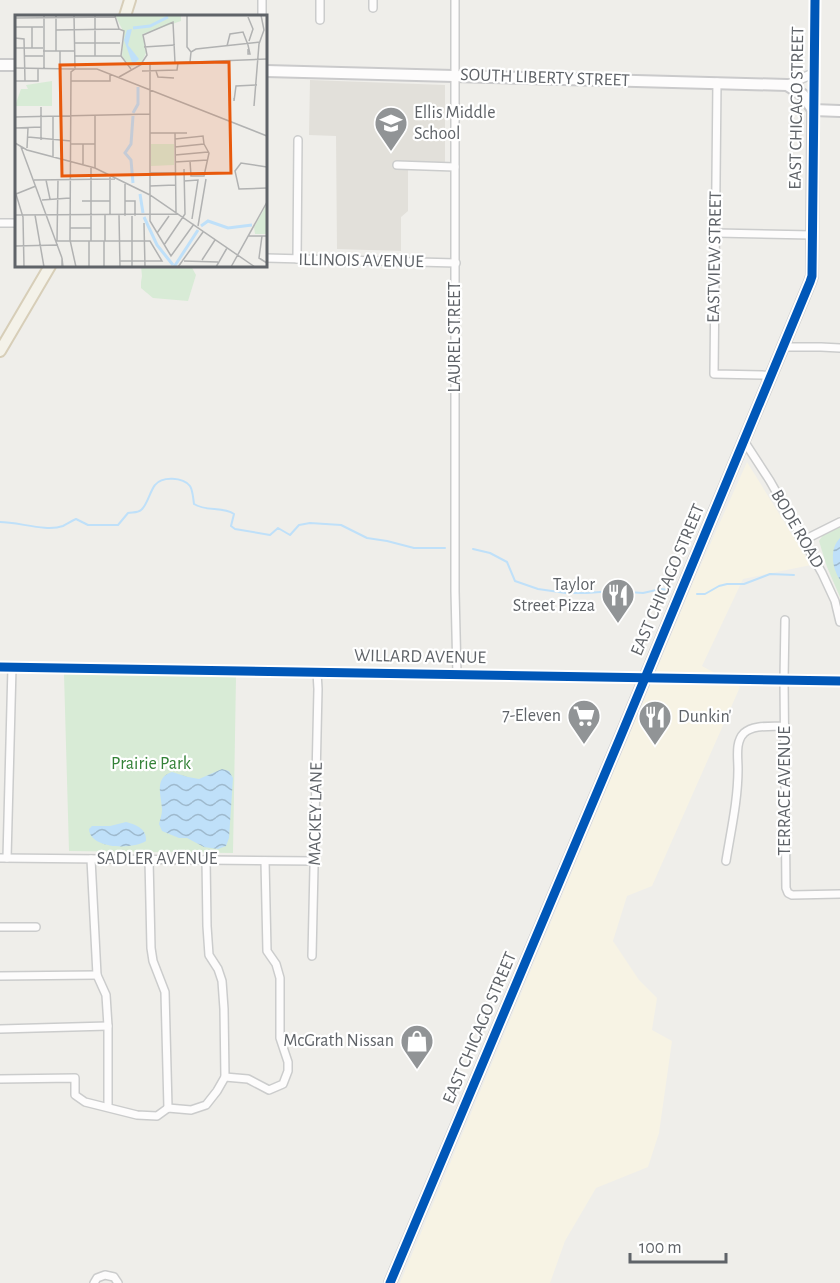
<svg xmlns="http://www.w3.org/2000/svg" width="840" height="1283" font-family="'Alegreya Sans',sans-serif">
<style>
.commercial{fill:#f7f3e4}
.education{fill:#e2e0da}
.park{fill:#d8ebd6}
.water{fill:url(#water-waves)}
.lines{fill:none;stroke-linecap:round;stroke-linejoin:round}
.stream{stroke:#bfe0f9;stroke-width:2}
.minor-casing{stroke:#cbcccc;stroke-width:10}
.tertiary-casing{stroke:#cbcccc;stroke-width:11}
.secondary-casing{stroke:#cacacb;stroke-width:14}
.primary-casing{stroke:#d7ceb8;stroke-width:14}
.minor{stroke:#fdfcfc;stroke-width:7}
.tertiary{stroke:#fdfcfc;stroke-width:8}
.secondary{stroke:#fdfcfc;stroke-width:10}
.primary{stroke:#f4f2e9;stroke-width:10}
.cycleway-casing{stroke:#fff;stroke-width:13}
.cycleway{stroke:#0057b8;stroke-width:9}
.labels{text-anchor:middle;dominant-baseline:central;stroke-width:4.5;stroke-linejoin:round;paint-order:stroke}
.street-label{font-size:18px;fill:#5f6368;stroke:#fff}
.poi-label{font-size:18px;fill:#5f6368;stroke:#fff;text-anchor:end}
.park-label{font-size:18px;fill:#348238;stroke:#fff}
.inset-river{fill:none;stroke:#bfe0f9;stroke-width:3}
.inset-road{fill:none;stroke:#b1b2b2;stroke-width:1.5}
.view{fill:#e8590c;fill-opacity:0.15;stroke:#e8590c;stroke-width:3}
.inset-edge{fill:none;stroke:#5f6368;stroke-width:3}
</style>
<defs>
<pattern id="water-waves" width="16" height="10" patternUnits="userSpaceOnUse" patternTransform="scale(1.5)"><rect width="16" height="10" fill="#bfe0f9"/><path d="M0 5q4-4 8 0t8 0" fill="none" stroke="#9eb9cd"/></pattern>
</defs>
<rect width="100%" height="100%" fill="#efeeea"/>
<path class="commercial" d="M747,462L811,565L743,579L702,666L740,687L652,886L627,896L613,941L639,980L657,998L652,1030L672,1041L659,1133L648,1167L596,1188L565,1241L550,1283H400L696,576Z"/>
<path class="education" d="M310,80L445,85V171L408,169V211L401,217V251L337,249L336,136L309,135Z"/>
<g class="park">
<path d="M141,266H191L196,275L188,301L153,298L141,288V282L142,276Z"/>
<path d="M840,526V597L827,567L819,541L823,535Z"/>
<path d="M64,674L236,677L233,853L69,851Z"/>
</g>
<g class="water">
<path d="M840,538V580C832,568 829,549 840,538Z"/>
<path d="M222,769L229,771L233,778L229,838L226,846L218,849L204,847L187,838H179L162,831L159,824C160,819 162,815 162,810C162,796 153,778 172,772L188,777L199,779Z"/>
<path d="M126,822C137,825 147,829 146,841C132,850 90,849 89,829L92,826H110Z"/>
</g>
<g class="lines">
<g class="stream">
<path d="M0,522C19,522 46,532 63,526C67,524 71,521 76,519L88,525H118L128,513C132,512 138,513 141,510C147,506 150,491 155,485C162,476 183,477 190,486C193,491 193,498 194,504C206,512 223,506 234,514L231,526L235,529L270,535L278,528L290,535L299,525L310,523L341,525L367,538L387,541L414,548H445"/>
<path d="M473,549L490,553L507,562L515,581L538,589L566,593H587L613,591L643,593L661,589L670,590"/>
<path d="M697,594H705L719,586L727,584H744L770,574L794,575"/>
</g>
<defs>
<g id="minor">
<path d="M262,0V16"/>
<path d="M373,0V8"/>
<path d="M455,0V591L457,675"/>
<path d="M320,20V0"/>
<path d="M717,82L714,374L762,375L771,376"/>
<path d="M397,165L455,167"/>
<path d="M0,223H16"/>
<path d="M716,233L812,235"/>
<path d="M266,258L456,263"/>
<path d="M297,259L298,140"/>
<path d="M783,347H821L840,348"/>
<path d="M744,441L770,481L822,573L835,601L840,622"/>
<path d="M804,540L840,522"/>
<path d="M785,620L784,680L786,888L788,893L792,895L840,894"/>
<path d="M0,667L840,681"/>
<path d="M0,858L315,861"/>
<path d="M7,858L12,667"/>
<path d="M91,859L97,975L106,995L108,1026V1107"/>
<path d="M149,859L151,948L153,961L165,992L168,1108"/>
<path d="M726,861C731,830 738,800 738,769C738,757 735,742 744,733C754,724 772,727 785,726"/>
<path d="M0,927H36"/>
<path d="M312,956L318,689L317,672"/>
<path d="M0,976L97,975"/>
<path d="M0,1029L108,1026"/>
<path d="M225,1077L248,1079L269,1090L283,1084L288,1071V1062L280,1038V978L276,964L267,951L265,861"/>
<path d="M0,1079L75,1078V1095L85,1102L137,1115L157,1116L168,1108"/>
<path d="M168,1108L191,1110L206,1105L217,1091L225,1077L224,1009L222,981L218,969L209,955L207,926L206,859"/>
<path d="M94,1283L97,1278L105,1275L114,1277L118,1283"/>
</g>
<g id="tertiary">
<path d="M787,85L814,73"/>
<path d="M813,110L815,0"/>
</g>
<g id="secondary">
<path d="M0,65H16"/>
<path d="M266,71L787,85L803,95L813,110"/>
<path d="M813,110L840,111"/>
<path d="M390,1283L620,738L810,282L812,276L813,110"/>
</g>
<g id="primary">
<path d="M125,16L130,0"/>
<path d="M0,351L50,266"/>
</g>
</defs>
<use href="#minor" class="minor-casing"/>
<use href="#tertiary" class="tertiary-casing"/>
<use href="#secondary" class="secondary-casing"/>
<use href="#primary" class="primary-casing"/>
<use href="#minor" class="minor"/>
<use href="#tertiary" class="tertiary"/>
<use href="#secondary" class="secondary"/>
<use href="#primary" class="primary"/>
<defs>
<g id="cycleway">
<path d="M0,667L840,681"/>
<path d="M390,1283L620,738L810,282L812,276L815,0"/>
</g>
</defs>
<use href="#cycleway" class="cycleway-casing"/>
<use href="#cycleway" class="cycleway"/>
</g>
<defs>
<symbol id="school-pin" viewBox="-11 -11 22 30"><path d="M0 17L-7.5 6A9.5 9.5 0 1 1 7.5 6Z" fill="#919496" stroke="#fff"/><path d="M0-5L7-2L0 1L-7-2ZM-4 1L0 2.5L4 1V4Q0 6-4 4Z" fill="#fff"/></symbol>
<symbol id="restaurant-pin" viewBox="-11 -11 22 30"><path d="M0 17L-7.5 6A9.5 9.5 0 1 1 7.5 6Z" fill="#919496" stroke="#fff"/><path d="M-5-6h1v4h1v-4h1v4h1v-4h1v5L-1.5 .5V6h-2V.5L-5-1ZM5-6V6H3V1.5H1.5Q1.5-4 5-6Z" fill="#fff"/></symbol>
<symbol id="supermarket-pin" viewBox="-11 -11 22 30"><path d="M0 17L-7.5 6A9.5 9.5 0 1 1 7.5 6Z" fill="#919496" stroke="#fff"/><path d="M-6-5.5h2.5l.6 2H6L4.5 2H-2.5L-4.4-4H-6ZM-1.5 3.2a1.3 1.3 0 1 0 .1 0ZM3 3.2a1.3 1.3 0 1 0 .1 0Z" fill="#fff"/></symbol>
<symbol id="shop-pin" viewBox="-11 -11 22 30"><path d="M0 17L-7.5 6A9.5 9.5 0 1 1 7.5 6Z" fill="#919496" stroke="#fff"/><path d="M-5-2.5h2.3a2.7 3.5 0 0 1 5.4 0H5L5.5 6h-11ZM-1.5-2.5h3a1.5 2.3 0 0 0-3 0Z" fill="#fff"/></symbol>
</defs>
<g fill-rule="evenodd">
<use href="#school-pin" x="372" y="104" width="38" height="52"/>
<use href="#restaurant-pin" x="599" y="576" width="38" height="52"/>
<use href="#supermarket-pin" x="565" y="697" width="38" height="52"/>
<use href="#restaurant-pin" x="636" y="698" width="38" height="52"/>
<use href="#shop-pin" x="398" y="1022" width="38" height="52"/>
</g>
<g class="labels">
<g class="street-label">
<text transform="translate(545 78) rotate(2)">SOUTH LIBERTY STREET</text>
<text transform="translate(797 108) rotate(-89)">EAST CHICAGO STREET</text>
<text transform="translate(715 257) rotate(-89)">EASTVIEW STREET</text>
<text transform="translate(361 261) rotate(1)">ILLINOIS AVENUE</text>
<text transform="translate(455 337) rotate(-90)">LAUREL STREET</text>
<text transform="translate(797 529) rotate(60)">BODE ROAD</text>
<text transform="translate(668 580) rotate(-67)">EAST CHICAGO STREET</text>
<text transform="translate(420 657) rotate(1)">WILLARD AVENUE</text>
<text transform="translate(785 791) rotate(-90)">TERRACE AVENUE</text>
<text transform="translate(316 814) rotate(-89)">MACKEY LANE</text>
<text x="157" y="859">SADLER AVENUE</text>
<text transform="translate(480 1028) rotate(-67)">EAST CHICAGO STREET</text>
</g>
<g class="poi-label">
<text x="414" y="113" text-anchor="start">Ellis Middle<tspan x="414" dy="21">School</tspan></text>
<text x="595" y="585">Taylor<tspan x="595" dy="21">Street Pizza</tspan></text>
<text x="561" y="716">7-Eleven</text>
<text x="678" y="717" text-anchor="start">Dunkin'</text>
<text x="394" y="1041">McGrath Nissan</text>
</g>
<g class="park-label">
<text x="151" y="764">Prairie Park</text>
</g>
</g>
<g transform="translate(15 15)">
<rect width="252" height="252" fill="#efeeea"/>
<path d="M252,189V219H240L239,212Z" fill="#d8ebd6"/>
<path d="M100,0H166V6L128,19L131,38L126,48L116,52L107,41L109,18ZM37,66V91H0L6,74H13L11,70ZM136,129H159V150L136,151Z" fill="#d8ebd6"/>
<path d="M117,14L113,30L124,44L118,50L109,25L112,15Z" fill="#bfe0f9"/>
<path class="inset-river" d="M118,13L135,11L153,2M118,98L123,89V72M118,168L116,145L110,138L116,129L118,101M125,179L128,198M129,202L142,230L158,250M186,211L193,206L213,213L237,210M159,252L183,215"/>
<path class="inset-road" d="M59,0L60,54M80,0V41M172,0V32L176,37M41,1V36M100,1L104,14L109,16L106,41L116,54M233,2L238,14L234,26M0,3L100,2M0,12H28M17,12V33M41,15L104,14M0,23L9,24L10,66M60,28H105M212,31L215,19L228,17L233,30L235,39H233V34M129,32L160,30M0,33H28M28,36H60M9,41H28M60,41H106M175,47L176,37L181,34L245,27M126,49L132,40L128,20L158,7L160,48M135,49V206L156,241L179,209M0,53L59,54M29,54V1M60,54H82L252,121M60,54L56,57L55,225L61,252M127,56L162,55L163,48M141,56L143,62L159,63M104,62L127,49L252,44M0,66H23V54M56,66H95V59M219,83V86L221,71L242,70M239,91L244,29L249,15L246,0M38,101V142M45,101V36M0,102L135,99M0,113L26,112M135,118H172M160,118L161,197M13,122L56,126M160,124L188,121L189,129M26,125V92M0,128L12,135L80,153L135,180L240,252M56,129H80M6,132L47,243M160,132L189,129M12,133L13,113M160,140L193,137M175,146L176,161H189L194,138L189,129M160,147L193,145M68,149V129M252,152L226,148L220,156L224,174L252,173M80,153V100M135,158H160M19,165L100,164M31,165L35,184M43,165L42,226H135L147,246H105M169,166L183,165L177,204M110,169V201M135,171L160,170M0,176L8,202L9,252M1,179L21,171M27,185L55,183M67,186H95M110,186H120V201M0,200L163,199M20,200L29,252M90,200V226M95,200V162M104,200L105,252M117,201V252M129,208L130,252M183,211L191,164M55,213H76M142,218L154,201M233,221H252M247,221L244,243L252,248M74,226V252M76,226V153M89,226V252M149,230L170,199L169,154M0,231L43,230M187,245L200,225M169,246L203,247M47,252V243L48,252M163,252L188,217M201,252L212,233M216,252L252,187"/>
<path class="view" d="M214,47L216,158L47,161L45,50Z"/>
<rect width="252" height="252" class="inset-edge"/>
</g>
<path d="M630 1253v9h96v-9" fill="none" stroke="#5f6368" stroke-width="3"/>
<text x="639" y="1253" font-size="18" fill="#5f6368" stroke="#ffffff" stroke-width="4.5" paint-order="stroke">100 m</text>
</svg>
